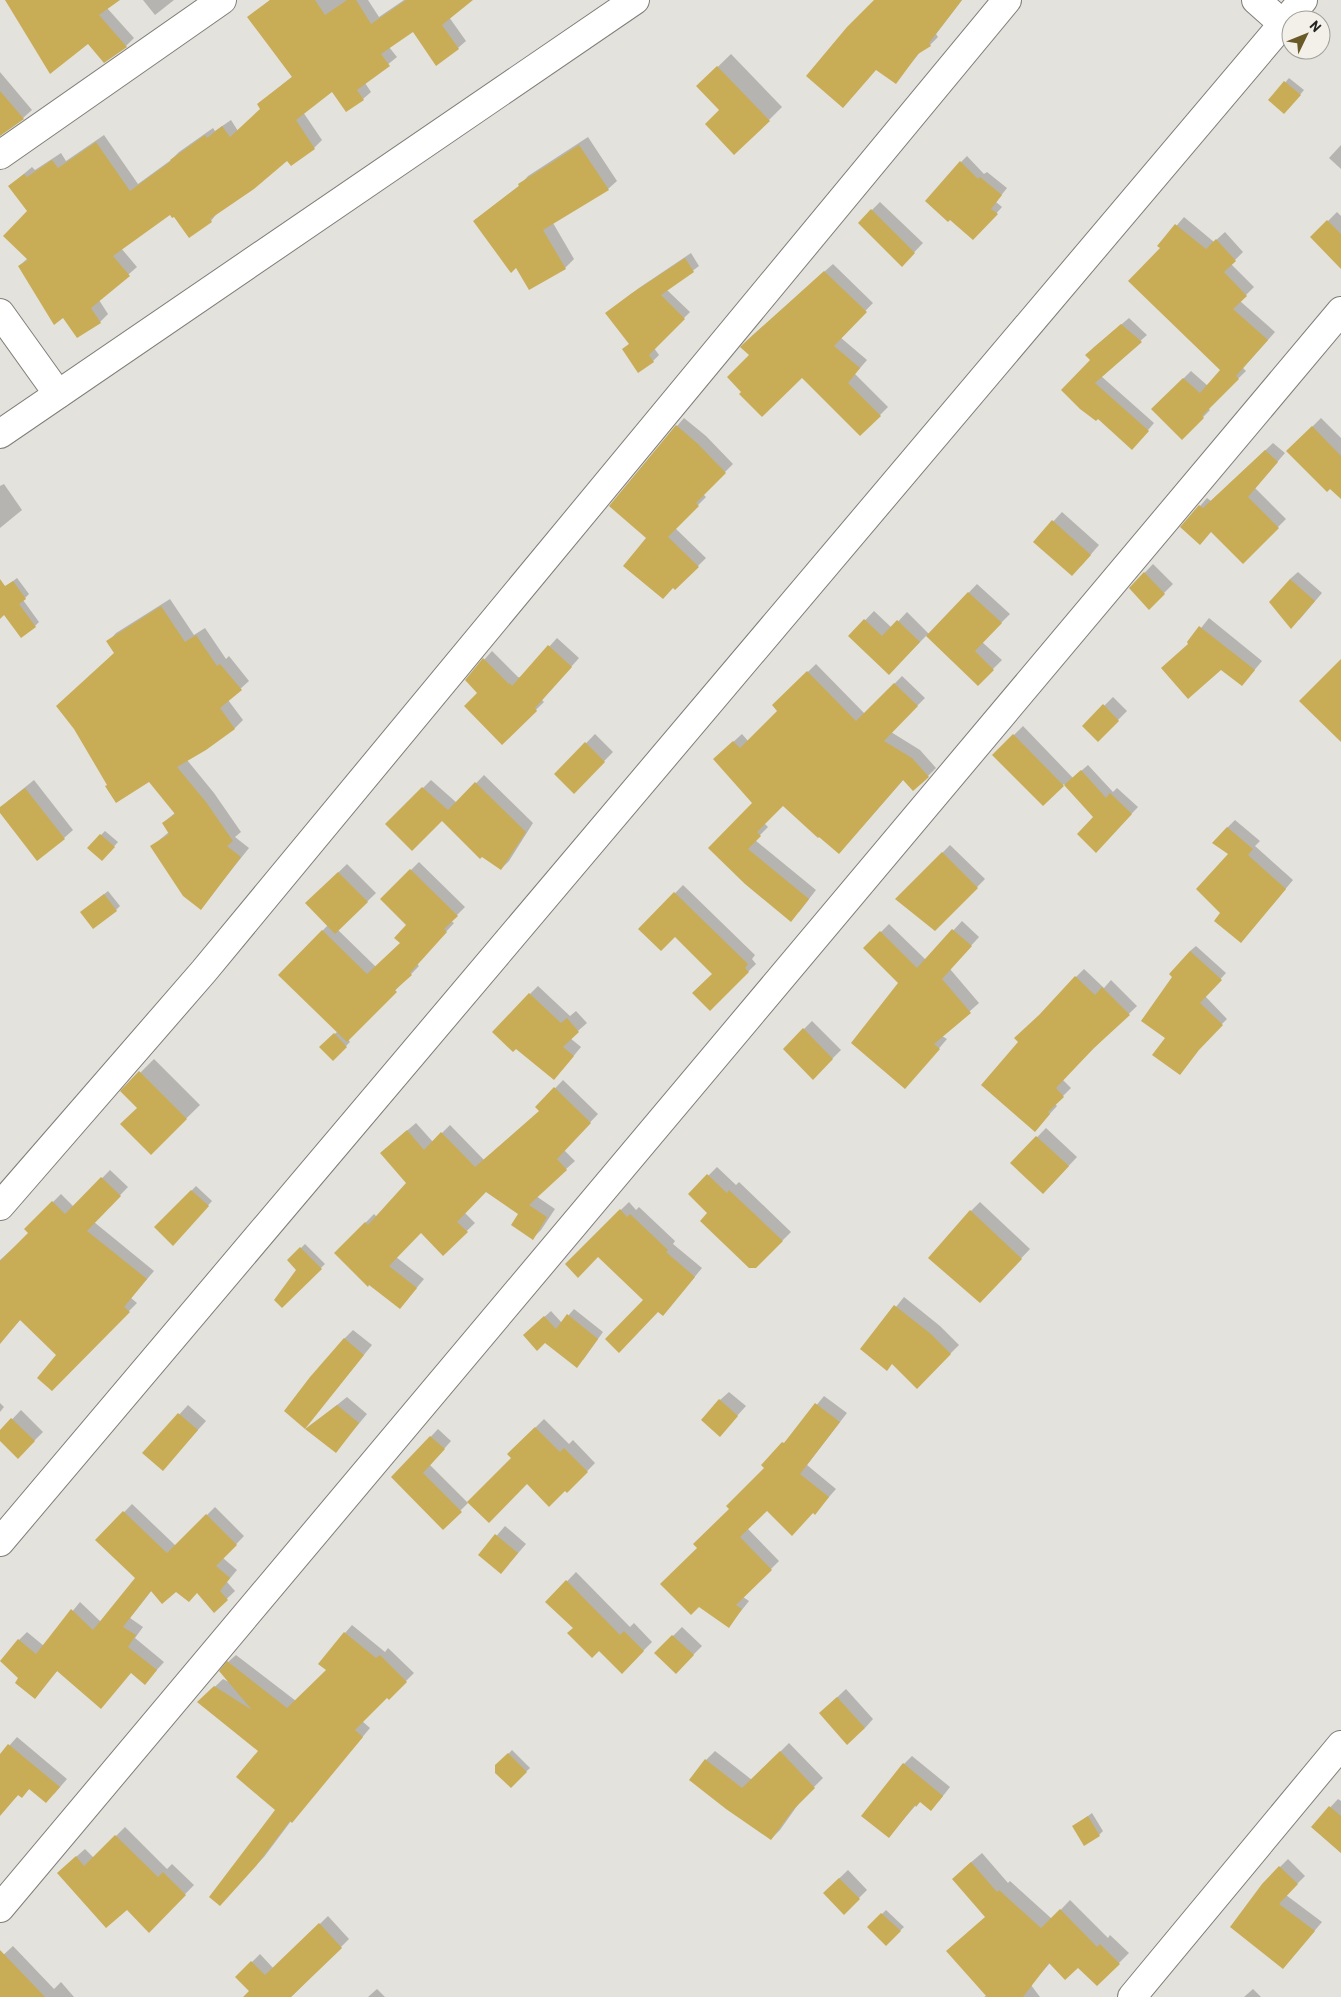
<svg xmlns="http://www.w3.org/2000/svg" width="1341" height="1997" font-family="Barlow,sans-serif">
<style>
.shadow{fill:#0003}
.building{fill:#c9ad56}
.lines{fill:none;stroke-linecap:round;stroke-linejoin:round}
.minor-casing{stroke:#807e79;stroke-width:30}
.minor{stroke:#fff;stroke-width:28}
</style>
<rect width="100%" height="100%" fill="#e4e2dc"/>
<g class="shadow">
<path d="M5,0H118L107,8L134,38L126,46L88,42Z"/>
<path d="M143,0H174L155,15Z"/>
<path d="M270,0H368L379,17L404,0H470L449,17L466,41L458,48L413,30L389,47L397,57L365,83L371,92L363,99L332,90L303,112L322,140L314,148L288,159L218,212L211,221L170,213L121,248L137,267L99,300L108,314L100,322L64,316L19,266L28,258L35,218L13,183L32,167L35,170L61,153L66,161L104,135L138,184L171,160L179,152L213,128L215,131L231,120L238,131L262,109L258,104L293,76L249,17Z"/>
<path d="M875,0H962L936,34L938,37L930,45L921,51L895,83Z"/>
<path d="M731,54L782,107L769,120L721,110L698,86Z"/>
<path d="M0,72L32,110L23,118L0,122Z"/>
<path d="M1289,78L1304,90L1288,109L1270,100Z"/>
<path d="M588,137L617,181L608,189L553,223L574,259L565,268L516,266L474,221L520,185L528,176Z"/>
<path d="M1341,145V169L1329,158Z"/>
<path d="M967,156L984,174L987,172L1007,188L996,202L1002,207L979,233L961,162Z"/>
<path d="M880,202L923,243L902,265L859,223Z"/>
<path d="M1337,212L1341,216V255L1312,237Z"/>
<path d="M1184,217L1214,242L1225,232L1243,252L1231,264L1254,287L1240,301L1275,332L1243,368L1246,371L1208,408L1210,410L1182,439L1153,409L1191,371L1208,386L1222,370L1162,248L1159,246Z"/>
<path d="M691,253L699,266L667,290L690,312L654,348L659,355L653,361L623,350L630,343L613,308L639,288Z"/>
<path d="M833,264L873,303L840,337L867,360L855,374L888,407L860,435L802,377L743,392L752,336Z"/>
<path d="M1129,318L1147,335L1101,376L1154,423L1138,442L1098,417L1092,360L1093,348Z"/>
<path d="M684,418L706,436L733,464L703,494L706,497L675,528L706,558L675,589L647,538L677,426Z"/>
<path d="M1321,418L1341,438V498L1288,451Z"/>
<path d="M1273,443L1285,453L1255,488L1286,519L1243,562L1200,506L1207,498L1211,501Z"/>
<path d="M4,484L22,510L0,528V486Z"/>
<path d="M1062,512L1099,545L1081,566L1035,541Z"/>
<path d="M1153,564L1173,584L1149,608L1130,588Z"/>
<path d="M1298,572L1322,593L1299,620L1290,579Z"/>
<path d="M17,578L29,594L23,600L39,622L35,626L0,608V591Z"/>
<path d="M977,584L1010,614L982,642L1002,660L978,684L927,635L889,673L850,636L874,611L892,628L907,612L929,634Z"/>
<path d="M170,599L194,635L205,628L226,659L229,656L249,681L228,700L243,720L235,728L187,760L214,793L241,832L235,837L249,848L201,908L151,847L169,832L163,823L176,812L149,780L108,785L115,653L108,642L116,633Z"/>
<path d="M1209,618L1262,661L1242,685L1189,643Z"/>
<path d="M557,638L579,658L542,700L544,702L502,743L479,693L466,680L492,651L518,677L521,678Z"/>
<path d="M816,664L865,714L902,676L925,698L891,732L920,750L936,768L928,776L904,779L847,844L783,804L764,823L768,827L755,840L816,890L799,912L710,848L753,803L723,751L742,734L748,741L779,711L774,705Z"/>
<path d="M1113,697L1127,711L1098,740L1084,726Z"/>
<path d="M1023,726L1073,778L1088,765L1113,792L1117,788L1138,807L1096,851L1095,817L1064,784L1043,805L994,755Z"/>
<path d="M595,734L613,752L574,792L556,774Z"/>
<path d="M484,775L533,823L509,861L501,869L442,819L387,824L431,780L457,803Z"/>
<path d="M34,780L73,830L64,838L0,811L8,801Z"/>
<path d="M1235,820L1260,841L1255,846L1293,880L1241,942L1222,913L1230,854L1227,828Z"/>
<path d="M105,831L118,842L102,860L89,847Z"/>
<path d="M950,845L985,879L935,930L897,899Z"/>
<path d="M419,862L465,907L451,921L454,923L417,964L419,966L348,1039L350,1042L333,1059L321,1047L338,1031L279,975L328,925L307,903L347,864L376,893L338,930L376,967L402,942L408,925L382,899Z"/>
<path d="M683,885L755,955L752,959L756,964L710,1009L714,974L675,935L640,929Z"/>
<path d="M108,891L120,906L116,910L82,912Z"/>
<path d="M962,921L979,937L950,969L979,1003L942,1036L947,1039L913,1079L900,983L865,948L889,924L926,960Z"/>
<path d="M1196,946L1226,973L1205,996L1227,1019L1204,1042L1180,1074L1190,951Z"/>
<path d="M1084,969L1104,988L1111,980L1137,1006L1062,1079L1071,1088L1055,1104L1057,1106L1035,1130L1076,977Z"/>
<path d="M538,986L570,1016L576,1011L587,1023L570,1038L581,1047L562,1070L530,994Z"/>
<path d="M812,1021L841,1050L813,1078L784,1049Z"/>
<path d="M154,1059L200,1105L151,1153L139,1108L122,1091Z"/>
<path d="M563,1080L598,1114L564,1150L575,1161L536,1196L555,1209L541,1230L533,1238L520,1214L485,1191L464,1212L475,1223L443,1254L421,1232L396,1257L424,1279L400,1308L336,1253L374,1214L377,1217L407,1183L390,1145L416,1123L433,1142L450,1125L484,1160L541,1110L537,1107Z"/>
<path d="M1046,1128L1077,1157L1052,1184L1012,1163Z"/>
<path d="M717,1167L736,1185L739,1182L791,1232L756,1267L709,1213L690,1194Z"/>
<path d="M110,1170L128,1187L94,1222L154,1271L131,1298L137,1303L52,1389L58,1355L21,1319L0,1342V1260L30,1233L26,1229L61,1194L74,1207Z"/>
<path d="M196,1186L212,1201L177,1240L156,1227Z"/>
<path d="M629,1202L636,1210L639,1207L675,1241L673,1244L702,1268L663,1315L598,1255L566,1264Z"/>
<path d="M980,1202L1030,1249L980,1302L971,1211Z"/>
<path d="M305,1244L325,1264L282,1306L298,1270L289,1260Z"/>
<path d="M904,1297L940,1326L959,1345L917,1387L893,1363L862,1349Z"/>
<path d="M574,1309L603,1332L583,1360L531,1329L551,1311L562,1323Z"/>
<path d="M353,1330L372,1345L305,1427L344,1339Z"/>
<path d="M729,1392L746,1406L728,1426L720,1400Z"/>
<path d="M824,1396L847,1413L807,1465L836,1489L822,1505L767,1509L747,1528L779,1561L743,1597L749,1601L729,1626L698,1548L766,1468L763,1465L792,1435Z"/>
<path d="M347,1397L367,1414L336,1451L307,1429Z"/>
<path d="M0,1403L4,1407L0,1412Z"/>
<path d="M188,1405L206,1421L171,1460L144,1453Z"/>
<path d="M21,1410L43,1432L18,1457L0,1440V1432Z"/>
<path d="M544,1419L569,1444L573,1440L595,1463L567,1492L565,1490L527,1483L469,1502L443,1528L393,1477L438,1429L451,1441L430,1465L468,1503L512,1458L509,1454Z"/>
<path d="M132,1504L176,1546L215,1507L244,1536L223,1558L237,1570L227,1582L235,1591L214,1611L198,1592L152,1590L130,1618L143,1627L135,1638L164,1662L145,1683L132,1672L58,1670L35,1697L20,1678L19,1640L27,1632L44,1646L80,1602L101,1622L137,1578L97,1540Z"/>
<path d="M505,1526L526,1544L501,1573L480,1555Z"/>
<path d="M576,1572L630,1627L634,1623L652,1642L622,1672L547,1602Z"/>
<path d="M352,1625L385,1652L388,1648L414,1673L389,1698L387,1696L362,1721L370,1728L299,1813L291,1821L264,1857L227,1896L276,1810L259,1750L199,1702L223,1679L231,1683L228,1662L236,1655L296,1701L328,1670L345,1633Z"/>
<path d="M682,1627L702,1646L676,1672L656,1653Z"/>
<path d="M846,1689L873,1719L865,1728L829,1705Z"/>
<path d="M17,1737L67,1779L54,1794L30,1788L22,1797L19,1794L0,1813V1756Z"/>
<path d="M789,1743L823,1778L802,1799L780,1830L771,1839L706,1760L715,1751L752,1780Z"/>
<path d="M512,1750L530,1768L511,1786L497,1766Z"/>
<path d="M912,1756L950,1787L939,1801H921L916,1805L889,1836L904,1764Z"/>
<path d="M1338,1799L1341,1801V1853L1312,1827Z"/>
<path d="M1092,1813L1103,1831L1099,1835L1073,1827Z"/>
<path d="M125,1827L167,1869L172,1864L194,1885L149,1931L127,1908L68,1864L85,1849L94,1858Z"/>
<path d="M982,1853L1008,1883L1010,1881L1052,1919L1070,1900L1108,1938L1110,1935L1129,1953L1097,1985L1078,1966L1050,1963L1031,1985L1040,1997H984L987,1995L986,1916L963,1869Z"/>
<path d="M1288,1859L1305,1876L1286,1895L1322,1922L1283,1968L1263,1884Z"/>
<path d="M848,1870L867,1890L844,1913L824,1893Z"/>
<path d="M886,1910L904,1927L886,1944L869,1927Z"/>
<path d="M328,1916L349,1939L291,1997H255L237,1977L260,1954L274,1969Z"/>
<path d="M13,1946L54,1989L61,1982L74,1997H0V1958Z"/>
<path d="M377,1989L385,1997H368Z"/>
<path d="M1253,1989L1261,1997H1244Z"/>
</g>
<g class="building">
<path d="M5,0H120L99,15L127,47L104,63L88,44L50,74Z"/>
<path d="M270,0H315L325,15L347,0H356L371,24L406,0H473L442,25L459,49L436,66L413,32L381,54L390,66L357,90L364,100L346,112L332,92L296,120L315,149L291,166L287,161L254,189L210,219L212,222L189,238L174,217L172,218L170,215L113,256L130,276L91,308L101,323L77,338L63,318L54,325L18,266L28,260L3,236L27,211L8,186L24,174L27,177L52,160L58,168L96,142L130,191L171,161L170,160L205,135L207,138L222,126L230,137L260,109L257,104L292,77L247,17Z"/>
<path d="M874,0H962L929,43L931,46L918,54L896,84L876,70L843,108L806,76L847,27Z"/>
<path d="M717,66L770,121L734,155L705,124L719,110L696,86Z"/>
<path d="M1284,81L1301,95L1284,114L1268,100Z"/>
<path d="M0,91L24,119L0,136Z"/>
<path d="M579,145L609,190L543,230L566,269L529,290L516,268L511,273L473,221L519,186L518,184Z"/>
<path d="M960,161L978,179L980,177L1002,195L991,209L998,214L973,240L950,220L948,222L925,201Z"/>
<path d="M871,209L915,253L902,267L858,223Z"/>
<path d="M1327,220L1341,234V269L1310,237Z"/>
<path d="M1175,224L1206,249L1216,239L1236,261L1224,272L1247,296L1233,309L1268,340L1236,376L1239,379L1202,416L1204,418L1182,440L1151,409L1183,378L1200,393L1220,370L1128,281L1160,248L1157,246Z"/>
<path d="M685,258L694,272L661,295L685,319L649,355L654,362L638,373L622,349L629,344L605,313L632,293Z"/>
<path d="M824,271L867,312L834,346L860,368L848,383L881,416L860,436L802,378L762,417L739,394L741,392L727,377L749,355L740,347L743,344Z"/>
<path d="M1121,324L1142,342L1095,383L1149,431L1132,450L1098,419L1096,421L1080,409L1061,390L1090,360L1085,355Z"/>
<path d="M676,425L698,444L726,473L696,503L699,506L668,537L699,567L675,590L673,588L663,599L623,566L646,538L609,506Z"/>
<path d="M1312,426L1341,456V499L1330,489L1327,492L1286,451Z"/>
<path d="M1265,450L1278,462L1248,497L1279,528L1243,564L1211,532L1200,545L1180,527L1199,505L1203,508Z"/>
<path d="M1052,520L1091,555L1072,576L1033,542Z"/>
<path d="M1144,572L1165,594L1149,610L1129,588Z"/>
<path d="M0,579L5,586L13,581L26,599L19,604L36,627L21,638L4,615L0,619Z"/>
<path d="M1290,579L1315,601L1291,629L1269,602Z"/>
<path d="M968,592L1002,623L975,651L994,670L978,686L926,636Z"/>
<path d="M161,606L185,642L196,635L217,666L220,664L242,690L220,708L235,729L206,750L177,767L206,802L233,841L227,846L241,857L201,910L183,896L150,846L169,834L162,823L175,814L149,782L116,803L105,786L107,785L74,729L56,706L114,653L106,641Z"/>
<path d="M864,619L882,636L897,620L920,642L889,675L848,636Z"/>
<path d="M1199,626L1255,670L1242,686L1221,670L1188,699L1161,668L1188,644L1187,642Z"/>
<path d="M548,645L572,667L535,708L537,711L502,745L464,706L477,693L465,680L483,658L509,684L510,683L512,686Z"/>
<path d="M1341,659V742L1299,701Z"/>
<path d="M807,671L856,721L894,683L918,706L884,741L912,758L929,777L913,791L903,780L839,854L819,837L818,838L783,806L757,832L761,836L748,849L809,899L791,922L745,884L708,848L752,803L713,759L733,741L740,748L777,711L772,705Z"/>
<path d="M1103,704L1119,721L1098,742L1082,726Z"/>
<path d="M1013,734L1064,786L1043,806L992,755Z"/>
<path d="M585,742L605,762L574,794L554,774Z"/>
<path d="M1081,770L1106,798L1110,793L1132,814L1096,853L1077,834L1093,817L1064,785Z"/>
<path d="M475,782L526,832L501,870L482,857L480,859L442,821L412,851L385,824L422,787L448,810Z"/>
<path d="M25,788L65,839L37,861L0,813V807Z"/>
<path d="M1227,827L1253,849L1248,855L1286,889L1241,943L1214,921L1220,913L1196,889L1228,854L1212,843Z"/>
<path d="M100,834L115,847L102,861L87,848Z"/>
<path d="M942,852L978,888L935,931L895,899Z"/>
<path d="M410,869L458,916L444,929L447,932L410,973L412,975L395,990L397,992L347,1042L278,975L322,930L367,974L400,943L394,938L406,925L380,899Z"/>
<path d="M338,872L368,902L335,934L305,903Z"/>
<path d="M674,892L748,964L745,968L749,972L710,1011L692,993L712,974L675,937L661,951L638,929Z"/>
<path d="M104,894L117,911L93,929L80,912Z"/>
<path d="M952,929L972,946L942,979L971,1013L934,1044L940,1049L905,1089L851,1043L898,983L863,948L880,931L917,968Z"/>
<path d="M1190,951L1222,980L1200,1003L1223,1025L1199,1050L1180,1075L1152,1055L1165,1038L1141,1021L1172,977L1169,974Z"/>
<path d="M1075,976L1095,995L1102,987L1130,1015L1094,1048L1056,1088L1064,1097L1048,1112L1050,1114L1035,1132L981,1085L1018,1042L1014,1038L1039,1015Z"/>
<path d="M529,993L561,1023L567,1018L579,1032L563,1047L574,1056L554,1080L516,1049L513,1052L492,1032Z"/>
<path d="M803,1028L833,1059L813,1080L783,1049Z"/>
<path d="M334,1033L347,1047L333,1061L319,1047Z"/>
<path d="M139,1071L187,1119L151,1155L120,1124L137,1108L120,1091Z"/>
<path d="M554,1087L591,1123L557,1159L567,1170L529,1205L547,1217L533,1240L511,1225L518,1214L486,1192L457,1222L468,1232L443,1256L421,1233L389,1266L417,1288L400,1309L369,1285L368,1287L334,1253L365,1222L368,1225L406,1183L380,1153L407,1130L424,1150L441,1132L475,1167L539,1111L535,1107Z"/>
<path d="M1036,1136L1069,1166L1043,1194L1010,1163Z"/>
<path d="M707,1174L727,1193L729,1190L783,1241L756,1268H749L700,1221L707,1213L688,1194Z"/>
<path d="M101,1177L121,1196L87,1231L147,1279L124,1307L130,1312L52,1391L37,1378L56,1355L20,1320L0,1344V1261L28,1233L24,1229L52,1201L65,1214Z"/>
<path d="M191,1190L209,1206L173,1246L154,1227Z"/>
<path d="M620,1209L627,1217L630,1214L668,1250L666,1252L695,1277L663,1316L658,1312L619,1353L605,1339L643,1300L598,1257L578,1278L565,1264Z"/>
<path d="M970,1210L1022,1259L980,1303L928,1258Z"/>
<path d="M300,1247L322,1269L282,1308L274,1300L296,1270L287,1260Z"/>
<path d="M894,1305L931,1334L951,1354L917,1389L892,1364L887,1371L860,1349Z"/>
<path d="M567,1314L598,1339L577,1368L545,1343L537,1351L523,1335L544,1316L556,1329Z"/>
<path d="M344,1338L364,1355L305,1429L284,1411L310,1377Z"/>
<path d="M719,1399L738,1416L720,1437L701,1420Z"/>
<path d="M815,1403L840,1422L800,1474L829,1497L815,1515L813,1513L792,1536L767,1511L740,1537L772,1570L736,1605L742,1609L729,1628L699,1607L691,1615L660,1584L697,1548L693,1544L729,1509L726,1506L764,1468L761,1465L782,1442L784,1443Z"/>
<path d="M337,1405L359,1423L336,1453L305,1429Z"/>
<path d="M178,1413L198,1430L163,1471L142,1453Z"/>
<path d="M11,1418L35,1441L18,1459L0,1441V1430Z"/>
<path d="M535,1427L560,1452L564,1448L588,1472L567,1493L565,1491L549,1507L527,1484L489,1523L467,1502L511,1458L507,1454Z"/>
<path d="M430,1436L445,1449L423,1473L462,1512L443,1530L391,1477Z"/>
<path d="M123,1511L167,1553L206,1514L237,1545L216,1566L230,1578L220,1591L228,1600L214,1613L197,1593L189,1602L176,1592L162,1604L151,1591L123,1627L136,1635L128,1647L157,1670L145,1685L131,1673L101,1709L57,1671L35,1699L15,1683L18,1678L0,1661L18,1639L36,1654L71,1609L93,1630L135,1578L95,1540Z"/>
<path d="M495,1534L518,1553L501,1574L478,1555Z"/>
<path d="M566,1580L620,1635L624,1631L644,1651L622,1674L599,1651L592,1658L567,1633L573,1628L545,1602Z"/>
<path d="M344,1632L376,1658L380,1655L407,1682L389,1700L387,1698L355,1730L363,1737L292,1823L290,1821L256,1866L220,1906L209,1897L275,1810L236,1777L258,1751L197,1702L214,1686L252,1710L219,1671L227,1661L287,1708L326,1670L318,1664Z"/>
<path d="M672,1635L694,1655L676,1674L654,1653Z"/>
<path d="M837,1697L865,1728L847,1745L819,1713Z"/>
<path d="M8,1744L60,1787L46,1803L29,1789L22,1798L18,1795L0,1816V1754Z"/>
<path d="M780,1751L815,1788L793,1810L771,1840L726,1809L689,1780L705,1759L742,1788Z"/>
<path d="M508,1753L527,1772L511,1788L495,1773V1765Z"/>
<path d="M903,1763L943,1796L931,1811L920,1802L916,1807L915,1805L889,1838L861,1816Z"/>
<path d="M1329,1806L1341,1816V1853L1311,1827Z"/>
<path d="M1088,1816L1100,1836L1084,1846L1072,1826Z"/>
<path d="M115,1835L158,1877L163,1872L186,1895L149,1933L127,1910L106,1928L57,1873L76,1856L84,1866Z"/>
<path d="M971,1862L997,1892L999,1890L1041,1928L1060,1909L1097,1947L1100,1944L1120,1964L1097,1986L1078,1968L1065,1980L1049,1963L1023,1997H987L946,1951L985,1917L952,1879Z"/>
<path d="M1279,1866L1298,1884L1279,1904L1315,1931L1283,1969L1230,1927L1262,1884Z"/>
<path d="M839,1878L860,1899L844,1915L823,1893Z"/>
<path d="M881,1913L901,1931L886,1946L867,1927Z"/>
<path d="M319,1923L342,1948L291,1997H243L249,1991L235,1977L251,1961L265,1975Z"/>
<path d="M0,1950L45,1997H0Z"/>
</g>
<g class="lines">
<defs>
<g id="minor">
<path d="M1256,0L1283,24"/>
<path d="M0,155L222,0"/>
<path d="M0,313L58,394"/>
<path d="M0,434L635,0"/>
<path d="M0,1206L204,971L1007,0"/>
<path d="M0,1542L1303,0"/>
<path d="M0,1908L1341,311"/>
<path d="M1132,1997L1341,1745"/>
</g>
</defs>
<use href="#minor" class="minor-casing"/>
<use href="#minor" class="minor"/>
</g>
<g transform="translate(1306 35) rotate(47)"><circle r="24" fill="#f2f0e9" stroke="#a09e99"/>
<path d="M0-4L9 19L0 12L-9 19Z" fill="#6a5a27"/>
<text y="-8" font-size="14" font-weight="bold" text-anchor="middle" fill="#242321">N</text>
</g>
</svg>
